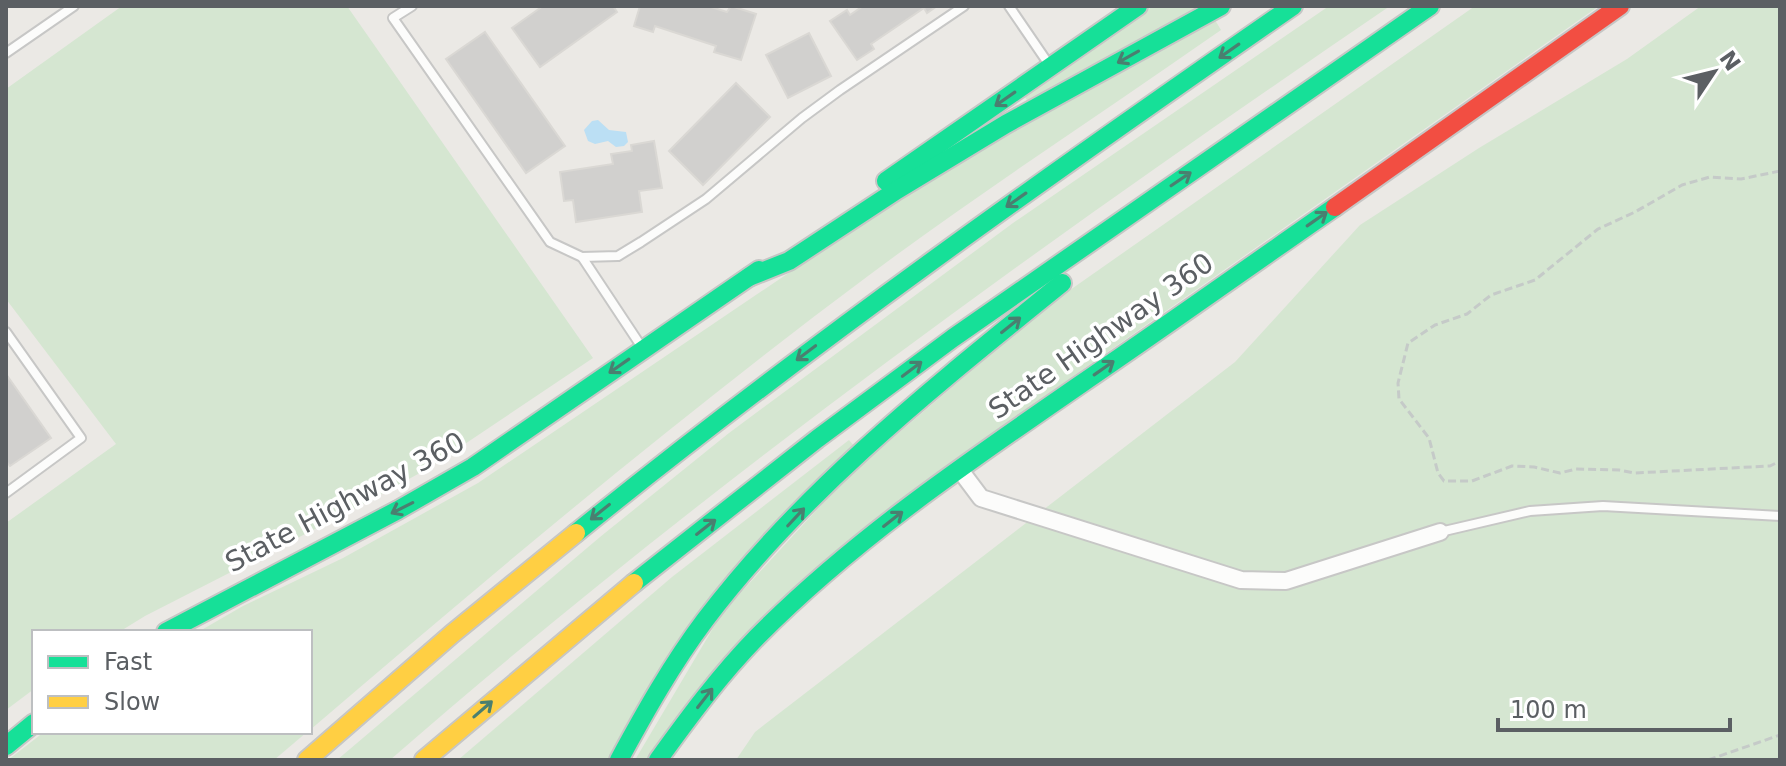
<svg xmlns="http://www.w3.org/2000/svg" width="1786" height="766" font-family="'DejaVu Sans',sans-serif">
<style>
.green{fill:#d5e6d1}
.water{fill:#bbdff4}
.building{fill:#d1d0ce;stroke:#dad8d4;stroke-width:2}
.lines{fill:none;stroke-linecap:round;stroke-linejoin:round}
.lane-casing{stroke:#c7c7c6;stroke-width:12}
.street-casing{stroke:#c7c7c6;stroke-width:20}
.fast-casing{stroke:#c6c6c5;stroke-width:22}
.slow-casing{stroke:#c6c6c5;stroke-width:22}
.jam-casing{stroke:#c6c6c5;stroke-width:22}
.path{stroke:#c5cac8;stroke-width:3;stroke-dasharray:8 4;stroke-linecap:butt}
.lane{stroke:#fcfcfb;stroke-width:8}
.street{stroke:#fcfcfb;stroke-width:16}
.fast{stroke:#16e098;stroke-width:18}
.slow{stroke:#ffcf43;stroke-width:18}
.jam{stroke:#f24e42;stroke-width:18}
.oneway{stroke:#4a7f70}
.labels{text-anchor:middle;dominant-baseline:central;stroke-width:7;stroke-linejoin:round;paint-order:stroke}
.street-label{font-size:28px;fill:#5b5f63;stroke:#fff}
</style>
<rect width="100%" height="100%" fill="#ebe9e5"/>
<g class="green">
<path d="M122,6H347L593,358L429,468L352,510L145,616L119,632H34V689L6,710V523L116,444L6,299V89Z"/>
<path d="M1153,6H1202L1028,102L1024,95Z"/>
<path d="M1329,6H1390C1044,242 705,485 390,760H337L600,537L729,433L1013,223Z"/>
<path d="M1475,6H1599L997,430L808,574L756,623L696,691L646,760H635L722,613L845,479L1043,309Z"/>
<path d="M1701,6H1780V760H736L755,732L1235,362L1360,225L1479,148L1627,59Z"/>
<path d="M1215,20L1221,30C1104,112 983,190 868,276C676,419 492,574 310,730V632H198L243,606L343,558L478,483L932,176Z"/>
<path d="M849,440L855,447L610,760H458L672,577Z"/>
<path d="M44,732H307L274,760H8Z"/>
</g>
<path class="water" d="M598,120L609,130L626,132L628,142L624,146L616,147L608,141L595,144L588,141L584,130L592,121Z"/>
<g class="building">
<path d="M543,6H613L617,12L540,67L512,28Z"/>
<path d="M640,6H708L727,12L731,6L756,14L741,60L714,52L716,46L655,26L653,32L634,26Z"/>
<path d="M863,6H937L927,13L924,8L871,44L874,49L857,60L830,21L847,10L850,15Z"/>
<path d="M485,32L565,146L526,173L446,59Z"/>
<path d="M809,33L831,76L788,98L766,55Z"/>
<path d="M736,83L770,117L703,185L669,151Z"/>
<path d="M654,141L662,188L639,191L642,212L576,222L573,200L564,201L560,172L613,164L611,154L632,151L631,145Z"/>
<path d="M6,374L51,438L10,466L6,461Z"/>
</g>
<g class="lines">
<defs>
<g id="lane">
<path d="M412,6L393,18L550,242L582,257L643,349"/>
<path d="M1009,6L1050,66"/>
<path d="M6,53L74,6"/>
<path d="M582,257L618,256L641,242L706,199L802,118L840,90L964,6"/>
<path d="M6,332L81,438L6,493"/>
<path d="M1440,532L1530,511L1603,506L1780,516"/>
</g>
<path id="street" d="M960,470L981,498L1241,580L1286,581L1440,532"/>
<g id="fast">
<path d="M886,181L1138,6"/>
<path d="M749,277L789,261L897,190L1006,124L1221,6"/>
<path d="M576,533C807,346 1049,175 1293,6"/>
<path d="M634,583L817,439L953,338L1430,6"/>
<path d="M166,632L398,510L473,467L759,270"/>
<path d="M6,746L34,723"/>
<path d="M619,760C645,712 672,664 705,620C804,489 935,386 1062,283"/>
<path d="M658,760C689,717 720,675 757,637C854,539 968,462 1081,384C1166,326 1250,266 1335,207"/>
</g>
<g id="slow">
<path d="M307,760L452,634L576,533"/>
<path d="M424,760L634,583"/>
</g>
<path id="jam" d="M1335,207L1620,6"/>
</defs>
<use href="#lane" class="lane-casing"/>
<use href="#street" class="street-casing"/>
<use href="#fast" class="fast-casing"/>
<use href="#slow" class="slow-casing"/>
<use href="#jam" class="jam-casing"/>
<g class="path">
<path d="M1780,171L1741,179L1710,177L1682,185L1635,212L1598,229L1535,280L1491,295L1467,314L1435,325L1408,343L1398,383L1399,399L1429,438L1438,473L1444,481H1472L1512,466L1534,467L1560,473L1576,469L1619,470L1634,473L1770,466L1780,461"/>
<path d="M1708,760L1780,735"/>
</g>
<use href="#lane" class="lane"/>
<use href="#street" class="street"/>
<use href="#fast" class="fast"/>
<use href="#slow" class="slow"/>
<use href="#jam" class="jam"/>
</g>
<defs><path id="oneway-shaft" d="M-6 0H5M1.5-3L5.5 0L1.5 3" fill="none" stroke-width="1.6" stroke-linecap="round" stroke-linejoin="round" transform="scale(2)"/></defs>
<g class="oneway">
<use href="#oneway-shaft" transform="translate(1229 51) rotate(145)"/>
<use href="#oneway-shaft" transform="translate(1128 57) rotate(151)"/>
<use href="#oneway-shaft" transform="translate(1005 99) rotate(145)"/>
<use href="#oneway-shaft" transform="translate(1181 179) rotate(-34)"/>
<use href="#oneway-shaft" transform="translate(1016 200) rotate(145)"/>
<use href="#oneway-shaft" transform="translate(1317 219) rotate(-35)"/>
<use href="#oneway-shaft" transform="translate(1011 325) rotate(-39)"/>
<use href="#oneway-shaft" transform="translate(806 353) rotate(143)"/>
<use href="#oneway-shaft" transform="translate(619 366) rotate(145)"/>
<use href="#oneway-shaft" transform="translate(1104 368) rotate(-35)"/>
<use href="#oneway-shaft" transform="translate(912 369) rotate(-37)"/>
<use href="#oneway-shaft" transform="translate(402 508) rotate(153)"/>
<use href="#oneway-shaft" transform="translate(600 512) rotate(141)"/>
<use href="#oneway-shaft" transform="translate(796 517) rotate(-47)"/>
<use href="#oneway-shaft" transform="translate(893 519) rotate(-38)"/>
<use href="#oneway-shaft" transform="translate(706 527) rotate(-38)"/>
<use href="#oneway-shaft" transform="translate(705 698) rotate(-52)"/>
<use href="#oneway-shaft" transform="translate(483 709) rotate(-41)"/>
</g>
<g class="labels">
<g class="street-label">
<text transform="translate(1101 336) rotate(-35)">State Highway 360</text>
<text transform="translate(345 502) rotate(-28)">State Highway 360</text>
</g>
</g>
<rect width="1786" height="766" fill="none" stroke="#5b5f63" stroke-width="16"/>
<rect x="32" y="630" width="280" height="104" fill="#ffffff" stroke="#bdbfc1" stroke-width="2"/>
<rect x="48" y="656" width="40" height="12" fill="#16e098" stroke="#bdbfc1" stroke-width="2"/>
<text x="104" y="670" font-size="24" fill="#5b5f63">Fast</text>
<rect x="48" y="696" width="40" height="12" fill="#ffcf43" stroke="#bdbfc1" stroke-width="2"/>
<text x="104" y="710" font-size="24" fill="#5b5f63">Slow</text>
<g transform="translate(1714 72) rotate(55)" stroke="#ffffff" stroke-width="6" paint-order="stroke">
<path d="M0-6L14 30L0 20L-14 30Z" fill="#5b5f63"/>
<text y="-12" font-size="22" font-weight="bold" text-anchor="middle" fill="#5b5f63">N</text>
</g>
<path d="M1498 718v12h232v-12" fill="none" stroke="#5b5f63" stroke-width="4"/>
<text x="1510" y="718" font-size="24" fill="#5b5f63" stroke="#ffffff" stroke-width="6" paint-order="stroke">100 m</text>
</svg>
